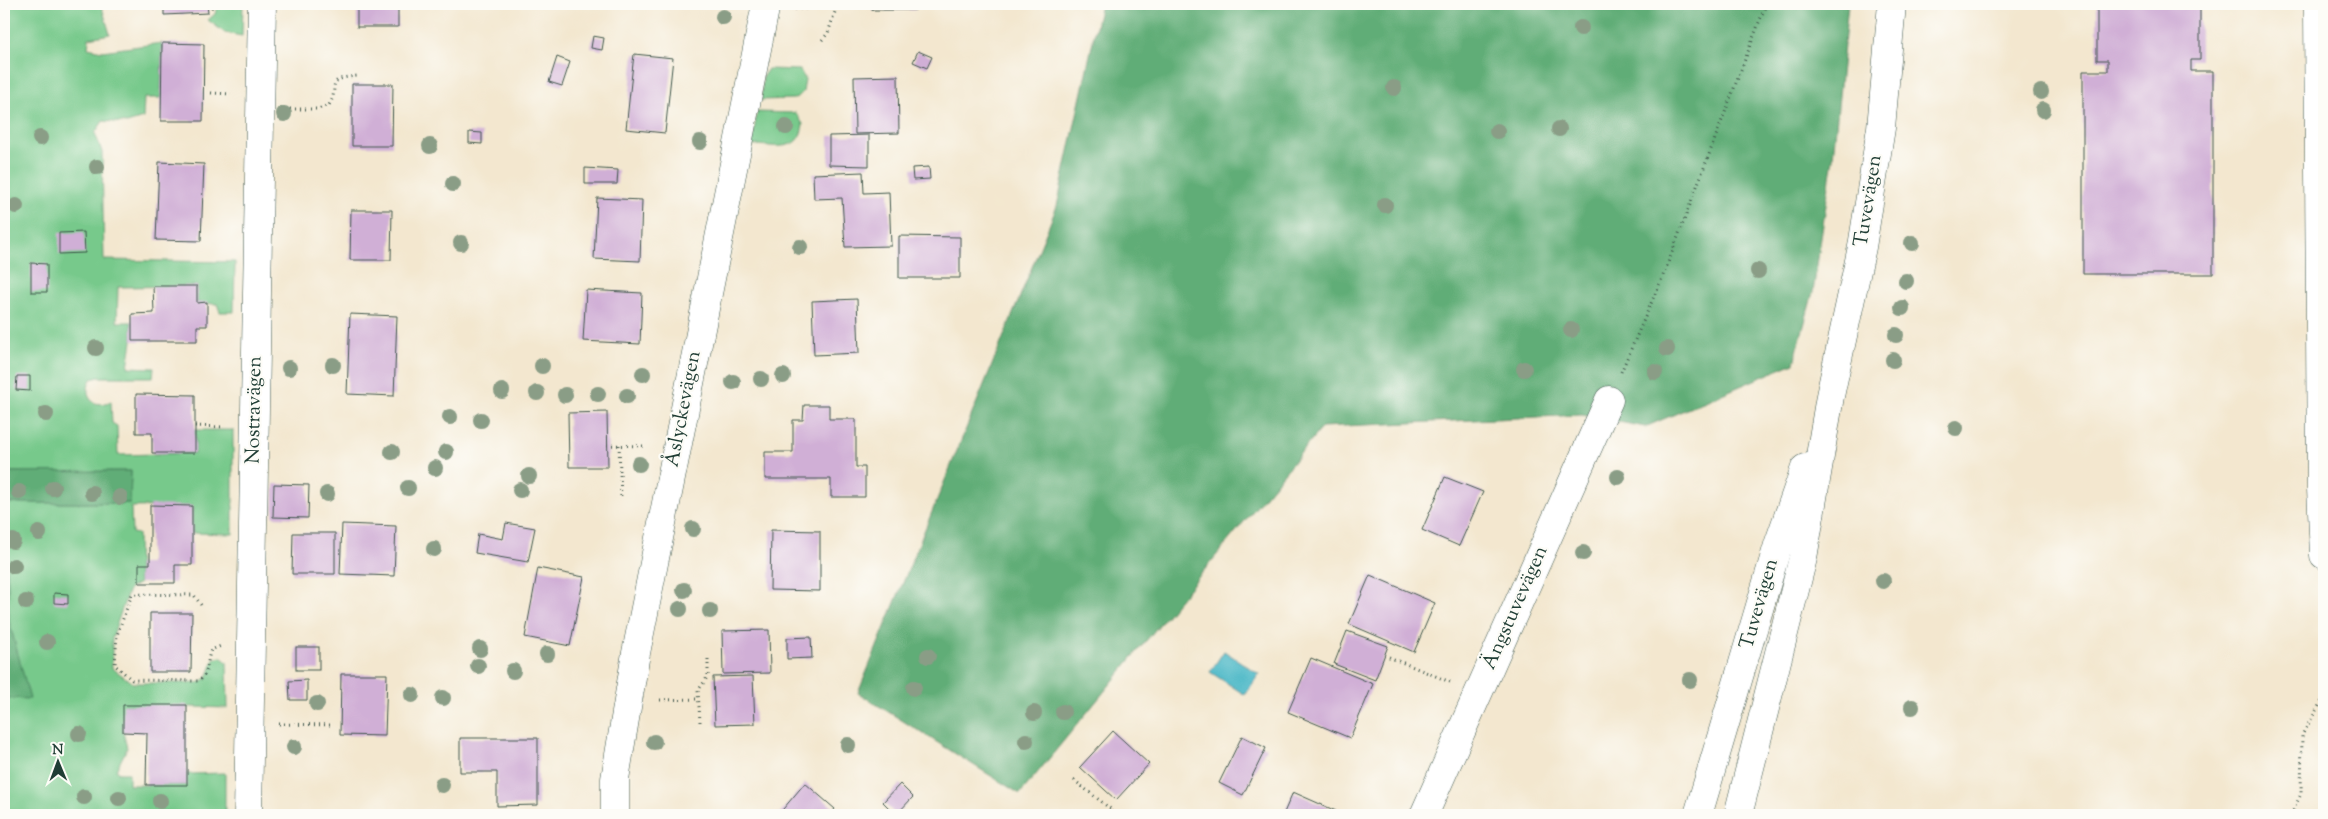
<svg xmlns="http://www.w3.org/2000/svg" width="2328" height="819" font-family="'Sorts Mill Goudy',serif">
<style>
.green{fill:#77c98b;stroke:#4b8360}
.forest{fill:#61ad77;stroke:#407556}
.water{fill:#4ab7c6;stroke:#347a7d}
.building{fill:#d0afd6}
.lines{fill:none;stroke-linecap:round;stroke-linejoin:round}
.minor-casing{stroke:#3f564b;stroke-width:29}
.major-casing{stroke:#3f564b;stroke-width:29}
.path{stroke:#3f564b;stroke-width:3;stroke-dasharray:1 4;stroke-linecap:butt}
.minor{stroke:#fff;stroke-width:28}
.major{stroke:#fff;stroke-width:28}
.tree{fill:#8a9d86}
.labels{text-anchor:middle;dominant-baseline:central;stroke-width:4.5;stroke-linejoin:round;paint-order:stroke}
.street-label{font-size:20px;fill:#1f3d34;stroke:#fdfcf7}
</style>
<rect width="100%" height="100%" fill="#fdfcf7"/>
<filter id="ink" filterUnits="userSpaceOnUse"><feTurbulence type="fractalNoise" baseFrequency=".02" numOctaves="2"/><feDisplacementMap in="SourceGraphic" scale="10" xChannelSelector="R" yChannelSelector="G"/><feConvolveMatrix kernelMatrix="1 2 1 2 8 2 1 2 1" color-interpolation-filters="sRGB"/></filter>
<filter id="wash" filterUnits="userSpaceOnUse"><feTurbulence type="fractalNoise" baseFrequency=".0096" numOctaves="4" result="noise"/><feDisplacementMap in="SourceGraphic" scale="20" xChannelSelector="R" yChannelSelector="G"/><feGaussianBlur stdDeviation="1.12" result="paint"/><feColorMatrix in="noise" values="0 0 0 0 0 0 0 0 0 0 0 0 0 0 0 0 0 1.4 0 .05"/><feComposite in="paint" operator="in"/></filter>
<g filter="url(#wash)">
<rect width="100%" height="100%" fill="#f3e7cf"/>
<g class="green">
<path d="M4,4H101L110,34L89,38L88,48L102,51L162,43L161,98H144L143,118L127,123L103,121L95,133L102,152L104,260L235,262L234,312H220L217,304L197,303V286L118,287L117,322H132V341L128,367L154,368L153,377H99L91,379C82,396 93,410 111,401L112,423L117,426L118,455L195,453V430H233V534L192,533V506L131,507L132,533L138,534L139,583L129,589L112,638V668L133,683H199L207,678L214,659L221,657L227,662L228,708L124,705L123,732L127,748L116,770L120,773H129V785H186L187,774L225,773V815H4V698H29L9,621L5,503H130L131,471L4,472Z"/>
<path d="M218,4H243L242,36L225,33L208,20L215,14Z"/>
<path d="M768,69L800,70L805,79L803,92L794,99L761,100L763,76Z"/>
<path d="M757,112L796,113L803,124C800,154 774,145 752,145Z"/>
</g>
<g class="forest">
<path d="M1101,4H1848L1833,158L1813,292L1794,363L1645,427L1582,415L1322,427L1020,794L858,693L1057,206Z"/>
<path d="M131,471L130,503H5L9,621L30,699L4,698V472Z"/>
</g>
<path class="water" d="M1224,651L1259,674L1245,695L1210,672Z"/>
<g id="blocks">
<g class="building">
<path d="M164,4H207L208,13L164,15Z"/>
<rect x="357" y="4" width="41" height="23"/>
<rect x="872" y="4" width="43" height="6"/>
<path d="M2097,4H2200V60H2191V71H2213V274H2083V71H2108V60H2097Z"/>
<path d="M593,36L604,38L602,50L591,48Z"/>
<path d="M162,43L204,44L203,121H161Z"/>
<path d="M918,51L932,57L927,68L913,62Z"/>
<path d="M634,54L673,58L665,133L626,129Z"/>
<path d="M557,57L570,62L562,86L549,82Z"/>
<path d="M898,76L899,133L855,134L854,77Z"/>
<path d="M352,84H393L392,146H352Z"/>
<path d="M469,132L482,133V144L469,143Z"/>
<path d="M869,135V166L829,165V136Z"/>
<path d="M159,162L204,164L201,241L156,240Z"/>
<path d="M929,167L930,179L913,180L912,168Z"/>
<path d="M585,168L618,170L617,184H585Z"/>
<path d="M863,172L864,193L889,192L891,246L845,247L842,198L814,199L813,174Z"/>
<path d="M597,198L642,200L640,261L594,259Z"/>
<path d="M351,210H392L391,260H350Z"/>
<path d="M84,232L85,253L59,254V233Z"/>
<path d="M899,236L960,237V278H899Z"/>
<path d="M31,263L47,264V292H31Z"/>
<path d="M153,286H197V303L207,302V326H197V341H132V314L154,313Z"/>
<path d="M586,290L642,293L640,344L583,341Z"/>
<path d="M857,299L859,353L814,355L812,301Z"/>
<path d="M350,314L397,316L394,396L347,394Z"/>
<path d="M17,376H30V391L16,390Z"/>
<path d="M136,394L195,395V453H152V433H136Z"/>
<path d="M804,405H829V419H856V467H865V497H831V479H765V452H793V420H803Z"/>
<path d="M607,412L608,467H569L568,413Z"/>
<path d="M1445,477L1483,492L1459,546L1422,530Z"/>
<path d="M274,484L309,485L308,518L273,517Z"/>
<path d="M150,505L192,506V565H175V583H139V564H150Z"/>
<path d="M506,523L535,528L528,562L475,553L478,534L503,539Z"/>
<path d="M342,524L396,526L394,576L340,574Z"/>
<path d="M771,530L820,531V591L770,590Z"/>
<path d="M293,533H335V574H292Z"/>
<path d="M538,568L584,577L570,646L525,637Z"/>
<path d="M1370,575L1435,603L1414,652L1349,624Z"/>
<path d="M54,593L68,594V604L54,603Z"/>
<path d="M150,613H192L191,672H150Z"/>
<path d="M769,630L770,673L723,674L722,631Z"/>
<path d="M1347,631L1388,646L1375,680L1334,664Z"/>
<path d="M811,637L812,658L787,659V638Z"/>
<rect x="296" y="647" width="23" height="23"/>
<path d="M1311,658L1373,684L1350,738L1288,712Z"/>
<path d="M341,674H387L385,736L340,735Z"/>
<path d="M753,676L755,724L715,725L713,677Z"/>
<path d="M307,680V700H290L289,681Z"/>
<path d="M123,705H187V785H146L147,733L123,732Z"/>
<path d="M1113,731L1149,764L1116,800L1080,767Z"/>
<path d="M1242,736L1266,748L1243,795L1219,783Z"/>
<path d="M460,738H538V805L497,806V772H460Z"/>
<path d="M805,783L835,809L830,815H778Z"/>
<path d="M900,784L913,797L896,815L883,802Z"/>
<path d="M1293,792L1336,811L1334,815H1283Z"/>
</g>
</g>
</g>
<g filter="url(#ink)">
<use href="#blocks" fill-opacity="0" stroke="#3f564b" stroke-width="1"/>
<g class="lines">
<defs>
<g id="minor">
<path d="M2318,4L2321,488L2324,555"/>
<path d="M248,815L262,4"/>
<path d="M615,815V779L636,653L766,4"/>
<path d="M1424,815L1609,400"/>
</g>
<g id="major">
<path d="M1698,815L1778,545L1805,468"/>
<path d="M1738,815L1803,558L1830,396L1862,247L1881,128L1892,4"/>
</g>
</defs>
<use href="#minor" class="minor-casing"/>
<use href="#major" class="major-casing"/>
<g class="path">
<path d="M211,8L214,4"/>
<path d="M795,9L829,8L839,4"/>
<path d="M822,40L828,33L837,6"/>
<path d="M211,93L231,94"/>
<path d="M290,109H318L329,105C341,87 322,79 357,76"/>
<path d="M1621,372L1663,276L1766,4"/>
<path d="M195,426L224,427"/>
<path d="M607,445L646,446"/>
<path d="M619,445L621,499"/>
<path d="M201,605L194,595L132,594L117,635L115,665L132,680L199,681C210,672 206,661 211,650L221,646"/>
<path d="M1389,657L1450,682"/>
<path d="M660,700L699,699"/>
<path d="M700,722L698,691L708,676V657"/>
<path d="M279,724L334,725"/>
<path d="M1074,780L1113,811L1110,815"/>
<path d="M2291,815L2301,794L2302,735L2324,697"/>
</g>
<use href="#minor" class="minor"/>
<use href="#major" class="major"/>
</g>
<g class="tree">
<circle cx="723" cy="17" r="8"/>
<circle cx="1581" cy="28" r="8"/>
<circle cx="1394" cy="88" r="8"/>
<circle cx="2041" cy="92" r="8"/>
<circle cx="2043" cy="110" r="8"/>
<circle cx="284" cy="114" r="8"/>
<circle cx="786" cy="127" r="8"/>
<circle cx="1559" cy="129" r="8"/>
<circle cx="1497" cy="131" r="8"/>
<circle cx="40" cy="138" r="8"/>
<circle cx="700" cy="142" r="8"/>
<circle cx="430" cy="146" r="8"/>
<circle cx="97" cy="167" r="8"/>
<circle cx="453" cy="184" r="8"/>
<circle cx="1385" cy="205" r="8"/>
<circle cx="16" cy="206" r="8"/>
<circle cx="461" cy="243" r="8"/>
<circle cx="1912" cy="243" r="8"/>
<circle cx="800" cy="247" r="8"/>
<circle cx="1758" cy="271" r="8"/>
<circle cx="1906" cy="281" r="8"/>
<circle cx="1902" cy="308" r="8"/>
<circle cx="1571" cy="330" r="8"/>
<circle cx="1896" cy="335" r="8"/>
<circle cx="96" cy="348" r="8"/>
<circle cx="1667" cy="349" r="8"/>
<circle cx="1893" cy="360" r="8"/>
<circle cx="333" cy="365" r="8"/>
<circle cx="542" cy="366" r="8"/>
<circle cx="289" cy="368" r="8"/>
<circle cx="1524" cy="369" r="8"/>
<circle cx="1655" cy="372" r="8"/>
<circle cx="643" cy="374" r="8"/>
<circle cx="783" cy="376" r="8"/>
<circle cx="761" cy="379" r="8"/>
<circle cx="733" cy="382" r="8"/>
<circle cx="502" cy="391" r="8"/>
<circle cx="537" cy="393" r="8"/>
<circle cx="598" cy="394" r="8"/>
<circle cx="565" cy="395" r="8"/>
<circle cx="627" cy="396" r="8"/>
<circle cx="46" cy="414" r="8"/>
<circle cx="450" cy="417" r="8"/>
<circle cx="481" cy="420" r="8"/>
<circle cx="1956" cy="428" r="8"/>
<circle cx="392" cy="452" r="8"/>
<circle cx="446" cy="452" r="8"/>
<circle cx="639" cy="464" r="8"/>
<circle cx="435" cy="468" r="8"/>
<circle cx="529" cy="476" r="8"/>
<circle cx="1618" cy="477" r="8"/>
<circle cx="53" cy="488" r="8"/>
<circle cx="408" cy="488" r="8"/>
<circle cx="520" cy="490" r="8"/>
<circle cx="19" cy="492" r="8"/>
<circle cx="92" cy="493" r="8"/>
<circle cx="327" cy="494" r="8"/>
<circle cx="120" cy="497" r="8"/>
<circle cx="693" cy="529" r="8"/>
<circle cx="39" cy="533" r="8"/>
<circle cx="13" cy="541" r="8"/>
<circle cx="434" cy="549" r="8"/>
<circle cx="1583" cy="553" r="8"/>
<circle cx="14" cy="566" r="8"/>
<circle cx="1883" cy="581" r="8"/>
<circle cx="684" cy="590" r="8"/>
<circle cx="26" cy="602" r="8"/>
<circle cx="680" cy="609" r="8"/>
<circle cx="710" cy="611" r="8"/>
<circle cx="47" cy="642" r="8"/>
<circle cx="480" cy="649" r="8"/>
<circle cx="547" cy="654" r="8"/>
<circle cx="928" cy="656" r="8"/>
<circle cx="478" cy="666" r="8"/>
<circle cx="513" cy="671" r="8"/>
<circle cx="1690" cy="680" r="8"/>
<circle cx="914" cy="688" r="8"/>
<circle cx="412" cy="695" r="8"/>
<circle cx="443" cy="698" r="8"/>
<circle cx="317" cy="704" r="8"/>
<circle cx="1912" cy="707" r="8"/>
<circle cx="1063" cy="712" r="8"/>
<circle cx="1034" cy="713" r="8"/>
<circle cx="79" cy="734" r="8"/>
<circle cx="1026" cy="741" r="8"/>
<circle cx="654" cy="742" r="8"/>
<circle cx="848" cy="745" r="8"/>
<circle cx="294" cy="747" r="8"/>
<circle cx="442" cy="785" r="8"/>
<circle cx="84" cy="797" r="8"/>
<circle cx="119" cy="798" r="8"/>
<circle cx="160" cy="801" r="8"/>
</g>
</g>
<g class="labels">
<g class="street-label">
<text transform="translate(1869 201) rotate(-81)">Tuvevägen</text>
<text transform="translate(684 409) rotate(-79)">Åslyckevägen</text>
<text transform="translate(255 410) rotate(-89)">Nostravägen</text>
<text transform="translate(1760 604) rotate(-74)">Tuvevägen</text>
<text transform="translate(1516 608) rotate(-66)">Ängstuvevägen</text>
</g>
</g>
<rect width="2328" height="819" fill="none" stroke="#fdfcf7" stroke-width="20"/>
<g transform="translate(58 762) rotate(359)" stroke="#fdfcf7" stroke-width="4" paint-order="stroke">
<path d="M0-4L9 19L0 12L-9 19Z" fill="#1f3d34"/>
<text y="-8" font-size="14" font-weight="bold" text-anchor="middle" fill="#1f3d34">N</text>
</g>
</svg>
